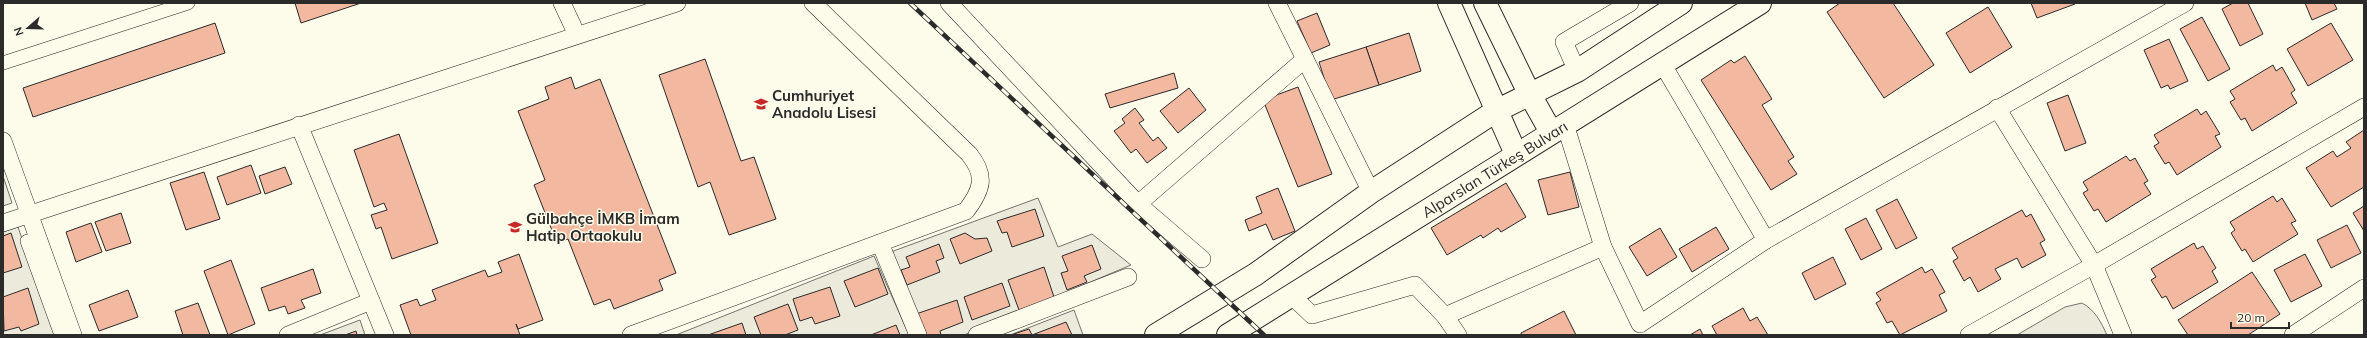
<svg xmlns="http://www.w3.org/2000/svg" width="2367" height="338" font-family="Mulish,sans-serif">
<style>
.green{fill:#ecebdb;stroke:#74746e}
.building{fill:#f2b8a0;stroke:#2b2b2b}
.lines{fill:none;stroke-linecap:round;stroke-linejoin:round}
.pedestrian-casing{stroke:#2b2b2b;stroke-width:14}
.minor-casing{stroke:#2b2b2b;stroke-width:18}
.secondary-casing{stroke:#2b2b2b;stroke-width:24}
.pedestrian{stroke:#fdfbea;stroke-width:13}
.minor{stroke:#fdfbea;stroke-width:17}
.secondary{stroke:#fdfbea;stroke-width:22}
.rail-casing{stroke:#2b2b2b;stroke-width:4.5}
.rail{stroke:#fdfbea;stroke-width:3;stroke-dasharray:9;stroke-linecap:butt}
.labels{text-anchor:middle;dominant-baseline:central;stroke-width:3;stroke-linejoin:round;paint-order:stroke}
.poi-label{font-size:15px;font-weight:bold;fill:#2b2b2b;stroke:#fdfbea;text-anchor:start}
.street-label{font-size:15px;fill:#2b2b2b;stroke:#fdfbea}
</style>
<rect width="100%" height="100%" fill="#fdfbea"/>
<g class="green">
<path d="M3,176L12,203L3,206Z"/>
<path d="M1038,198L1058,247L1092,234L1131,265L964,335H922L888,253Z"/>
<path d="M18,227L55,335H3V232Z"/>
<path d="M874,256L909,335H676Z"/>
<path d="M2082,303C2095,310 2101,322 2107,335H2017L2065,307Z"/>
<path d="M1074,310L1083,335H1010Z"/>
<path d="M360,320L365,335H320Z"/>
</g>
<g class="building">
<path d="M295,3H361L301,23Z"/>
<path d="M1840,3H1893L1934,65L1884,98L1827,12Z"/>
<path d="M2031,3H2074L2075,4L2037,18Z"/>
<path d="M2233,3H2248L2263,34L2240,46L2222,9Z"/>
<path d="M2305,3H2334L2337,9L2312,20Z"/>
<path d="M1988,7L2012,47L1970,73L1946,33Z"/>
<path d="M1317,13L1330,45L1311,53L1297,21Z"/>
<path d="M2202,17L2230,69L2208,81L2180,29Z"/>
<path d="M215,23L225,53L33,117L23,88Z"/>
<path d="M2331,23L2353,60L2308,86L2287,49Z"/>
<path d="M1409,33L1421,71L1379,85L1366,47Z"/>
<path d="M2169,39L2188,81L2170,89L2168,85L2161,88L2144,50Z"/>
<path d="M1366,47L1379,85L1331,100L1319,62Z"/>
<path d="M1745,56L1772,99L1762,105L1794,157L1788,161L1797,174L1771,190L1701,80L1731,60L1734,63Z"/>
<path d="M705,59L741,161L754,157L776,219L729,235L710,182L698,187L659,75Z"/>
<path d="M2273,65L2276,71L2282,67L2295,90L2291,93L2297,103L2252,131L2245,118L2241,120L2230,102L2235,99L2230,91Z"/>
<path d="M1174,73L1178,88L1110,108L1105,94Z"/>
<path d="M571,77L575,89L600,79L676,273L659,280L663,290L614,309L610,299L594,305L568,239L557,243L534,185L545,180L518,111L549,99L545,87Z"/>
<path d="M1298,87L1332,174L1298,187L1263,100Z"/>
<path d="M1189,88L1206,110L1178,133L1160,111Z"/>
<path d="M2068,95L2086,143L2065,151L2047,103Z"/>
<path d="M1135,108L1144,120L1139,123L1153,141L1158,137L1167,148L1147,163L1136,149L1131,153L1114,131L1125,123L1122,119Z"/>
<path d="M2197,109L2201,115L2206,111L2220,134L2215,136L2221,147L2177,175L2169,162L2165,164L2154,146L2159,143L2154,135Z"/>
<path d="M2364,130V187L2331,207L2306,168L2333,151L2337,157L2351,148L2346,142Z"/>
<path d="M399,134L438,243L392,259L381,227L376,229L371,215L387,210L384,203L374,207L354,150Z"/>
<path d="M2126,156L2130,161L2135,158L2148,181L2144,183L2151,194L2106,222L2098,209L2094,211L2083,193L2088,190L2083,182Z"/>
<path d="M251,165L261,193L227,205L217,177Z"/>
<path d="M285,167L292,184L265,194L259,176Z"/>
<path d="M204,172L220,219L186,230L170,183Z"/>
<path d="M1570,172L1579,207L1548,215L1538,180Z"/>
<path d="M1506,183L1526,217L1501,232L1498,228L1483,238L1481,235L1447,255L1431,228Z"/>
<path d="M1278,188L1295,231L1273,240L1266,224L1249,231L1245,220L1262,213L1256,197Z"/>
<path d="M2273,196L2277,202L2282,198L2296,221L2291,223L2298,234L2253,262L2245,249L2242,251L2231,233L2235,230L2230,222Z"/>
<path d="M1897,199L1917,238L1896,249L1876,210Z"/>
<path d="M2364,206V231L2353,213Z"/>
<path d="M1035,209L1044,236L1012,247L1007,232L1002,233L997,221Z"/>
<path d="M2022,210L2026,217L2031,214L2045,240L2040,243L2046,255L2022,268L2017,258L1995,269L2001,279L1978,292L1970,277L1964,281L1953,261L1958,258L1952,248Z"/>
<path d="M121,213L131,243L106,251L95,222Z"/>
<path d="M1866,218L1882,249L1861,260L1845,229Z"/>
<path d="M91,223L102,252L76,262L66,232Z"/>
<path d="M2347,225L2361,253L2331,268L2317,240Z"/>
<path d="M1716,227L1729,249L1692,272L1679,249Z"/>
<path d="M1660,228L1677,257L1647,276L1629,247Z"/>
<path d="M11,233L22,267L3,273V236Z"/>
<path d="M965,233L975,239L987,238L992,251L960,264L950,239Z"/>
<path d="M2194,243L2197,249L2203,246L2216,268L2212,271L2218,282L2173,309L2166,296L2162,298L2151,280L2156,277L2151,269Z"/>
<path d="M939,244L944,258L936,261L940,272L907,285L901,270L910,267L906,257Z"/>
<path d="M1092,245L1101,269L1084,276L1087,282L1067,290L1061,273L1068,271L1062,256Z"/>
<path d="M519,254L543,320L518,329L516,324L520,335H411L400,305L417,299L420,306L436,300L432,290L485,270L488,277L502,272L498,262Z"/>
<path d="M2305,254L2322,286L2291,302L2274,270Z"/>
<path d="M1833,257L1846,284L1815,300L1802,273Z"/>
<path d="M231,260L255,324L228,335L204,271Z"/>
<path d="M1044,267L1054,297L1019,310L1008,280Z"/>
<path d="M1922,267L1925,273L1932,269L1945,292L1939,295L1947,311L1900,335L1892,321L1887,323L1876,303L1881,300L1876,293Z"/>
<path d="M878,268L888,294L855,307L844,281Z"/>
<path d="M313,269L321,293L301,300L305,308L288,314L285,306L269,311L261,288Z"/>
<path d="M2252,272L2280,314L2248,335H2188L2178,320Z"/>
<path d="M1002,283L1010,306L972,320L964,297Z"/>
<path d="M830,287L840,316L815,324L812,317L800,321L793,299Z"/>
<path d="M28,288L39,324L21,331L19,327L4,331L3,297Z"/>
<path d="M128,290L138,317L99,331L89,305Z"/>
<path d="M957,300L963,322L940,331L941,335H925L916,314Z"/>
<path d="M198,303L210,335H183L175,311Z"/>
<path d="M788,304L798,330L785,335H761L754,317Z"/>
<path d="M1743,308L1750,321L1757,317L1768,335H1717L1712,326Z"/>
<path d="M1564,311L1576,335H1521V333Z"/>
<path d="M1066,322L1072,335H1032Z"/>
<path d="M742,323L746,335H708Z"/>
<path d="M896,325L900,335H871Z"/>
<path d="M1029,329L1032,335H1014V334Z"/>
<path d="M1700,329L1703,335H1690Z"/>
<path d="M356,331L357,335H345Z"/>
</g>
<g class="lines">
<defs>
<g id="pedestrian">
<path d="M3,63L188,3"/>
<path d="M27,241L61,335"/>
</g>
<g id="minor">
<path d="M562,3L577,35"/>
<path d="M949,3L1138,204"/>
<path d="M1305,59L1371,192"/>
<path d="M1663,65L1766,240"/>
<path d="M1577,71L1564,42L1630,3"/>
<path d="M1997,108L2094,265L2123,335"/>
<path d="M1565,124L1603,247"/>
<path d="M299,125L385,335"/>
<path d="M3,141L73,335"/>
<path d="M3,223L677,3"/>
<path d="M880,243L918,335"/>
<path d="M1202,259L1138,204L1305,59L1277,3"/>
<path d="M1292,296L1312,315L1415,285L1445,316L1603,247L1640,324L1766,240L2185,3"/>
<path d="M1445,316L1458,335"/>
<path d="M288,335L371,301"/>
<path d="M631,335L966,211C982,190 987,176 969,154L813,3"/>
<path d="M977,335L1128,277"/>
<path d="M1969,335L2094,265L2364,107"/>
<path d="M2293,335L2364,288"/>
</g>
<g id="secondary">
<path d="M1449,3L1516,154"/>
<path d="M1485,3L1529,93L1551,132"/>
<path d="M1156,335L1256,274L1371,192L1496,111L1577,71L1681,3"/>
<path id="s1" d="M1228,335L1760,3"/>
</g>
</defs>
<use href="#pedestrian" class="pedestrian-casing"/>
<use href="#minor" class="minor-casing"/>
<use href="#secondary" class="secondary-casing"/>
<use href="#pedestrian" class="pedestrian"/>
<use href="#minor" class="minor"/>
<use href="#secondary" class="secondary"/>
<defs>
<path id="rail" d="M910,3L1264,335"/>
</defs>
<use href="#rail" class="rail-casing"/>
<use href="#rail" class="rail"/>
</g>
<defs>
<symbol id="school-bare" viewBox="-9 -9 18 18"><path d="M0-5L7-2L0 1L-7-2ZM-4 1L0 2.5L4 1V4Q0 6-4 4Z" fill="#c62828" stroke="#fdfbea" stroke-width="2.5" paint-order="stroke"/></symbol>
</defs>
<g fill-rule="evenodd">
<use href="#school-bare" x="751" y="94" width="20" height="20"/>
<use href="#school-bare" x="505" y="217" width="20" height="20"/>
</g>
<g class="labels">
<g class="poi-label">
<text x="772" y="95">Cumhuriyet<tspan x="772" dy="17">Anadolu Lisesi</tspan></text>
<text x="526" y="218">Gülbahçe İMKB İmam<tspan x="526" dy="17">Hatip Ortaokulu</tspan></text>
</g>
<g class="street-label">
<text stroke="none"><textPath href="#s1" startOffset="314">Alparslan Türkeş Bulvarı</textPath></text>
</g>
</g>
<rect width="2367" height="338" fill="none" stroke="#2b2b2b" stroke-width="8"/>
<g transform="translate(28 28) rotate(250)" stroke="#fdfbea" stroke-width="3" paint-order="stroke">
<path d="M0-3L7 15L0 10L-7 15Z" fill="#2b2b2b"/>
<text y="-6" font-size="11" font-weight="bold" text-anchor="middle" fill="#2b2b2b">N</text>
</g>
<path d="M2231 322v6h58v-6" fill="none" stroke="#2b2b2b" stroke-width="2"/>
<text x="2237" y="322" font-size="12" fill="#2b2b2b" stroke="#fdfbea" stroke-width="3" paint-order="stroke">20 m</text>
</svg>
